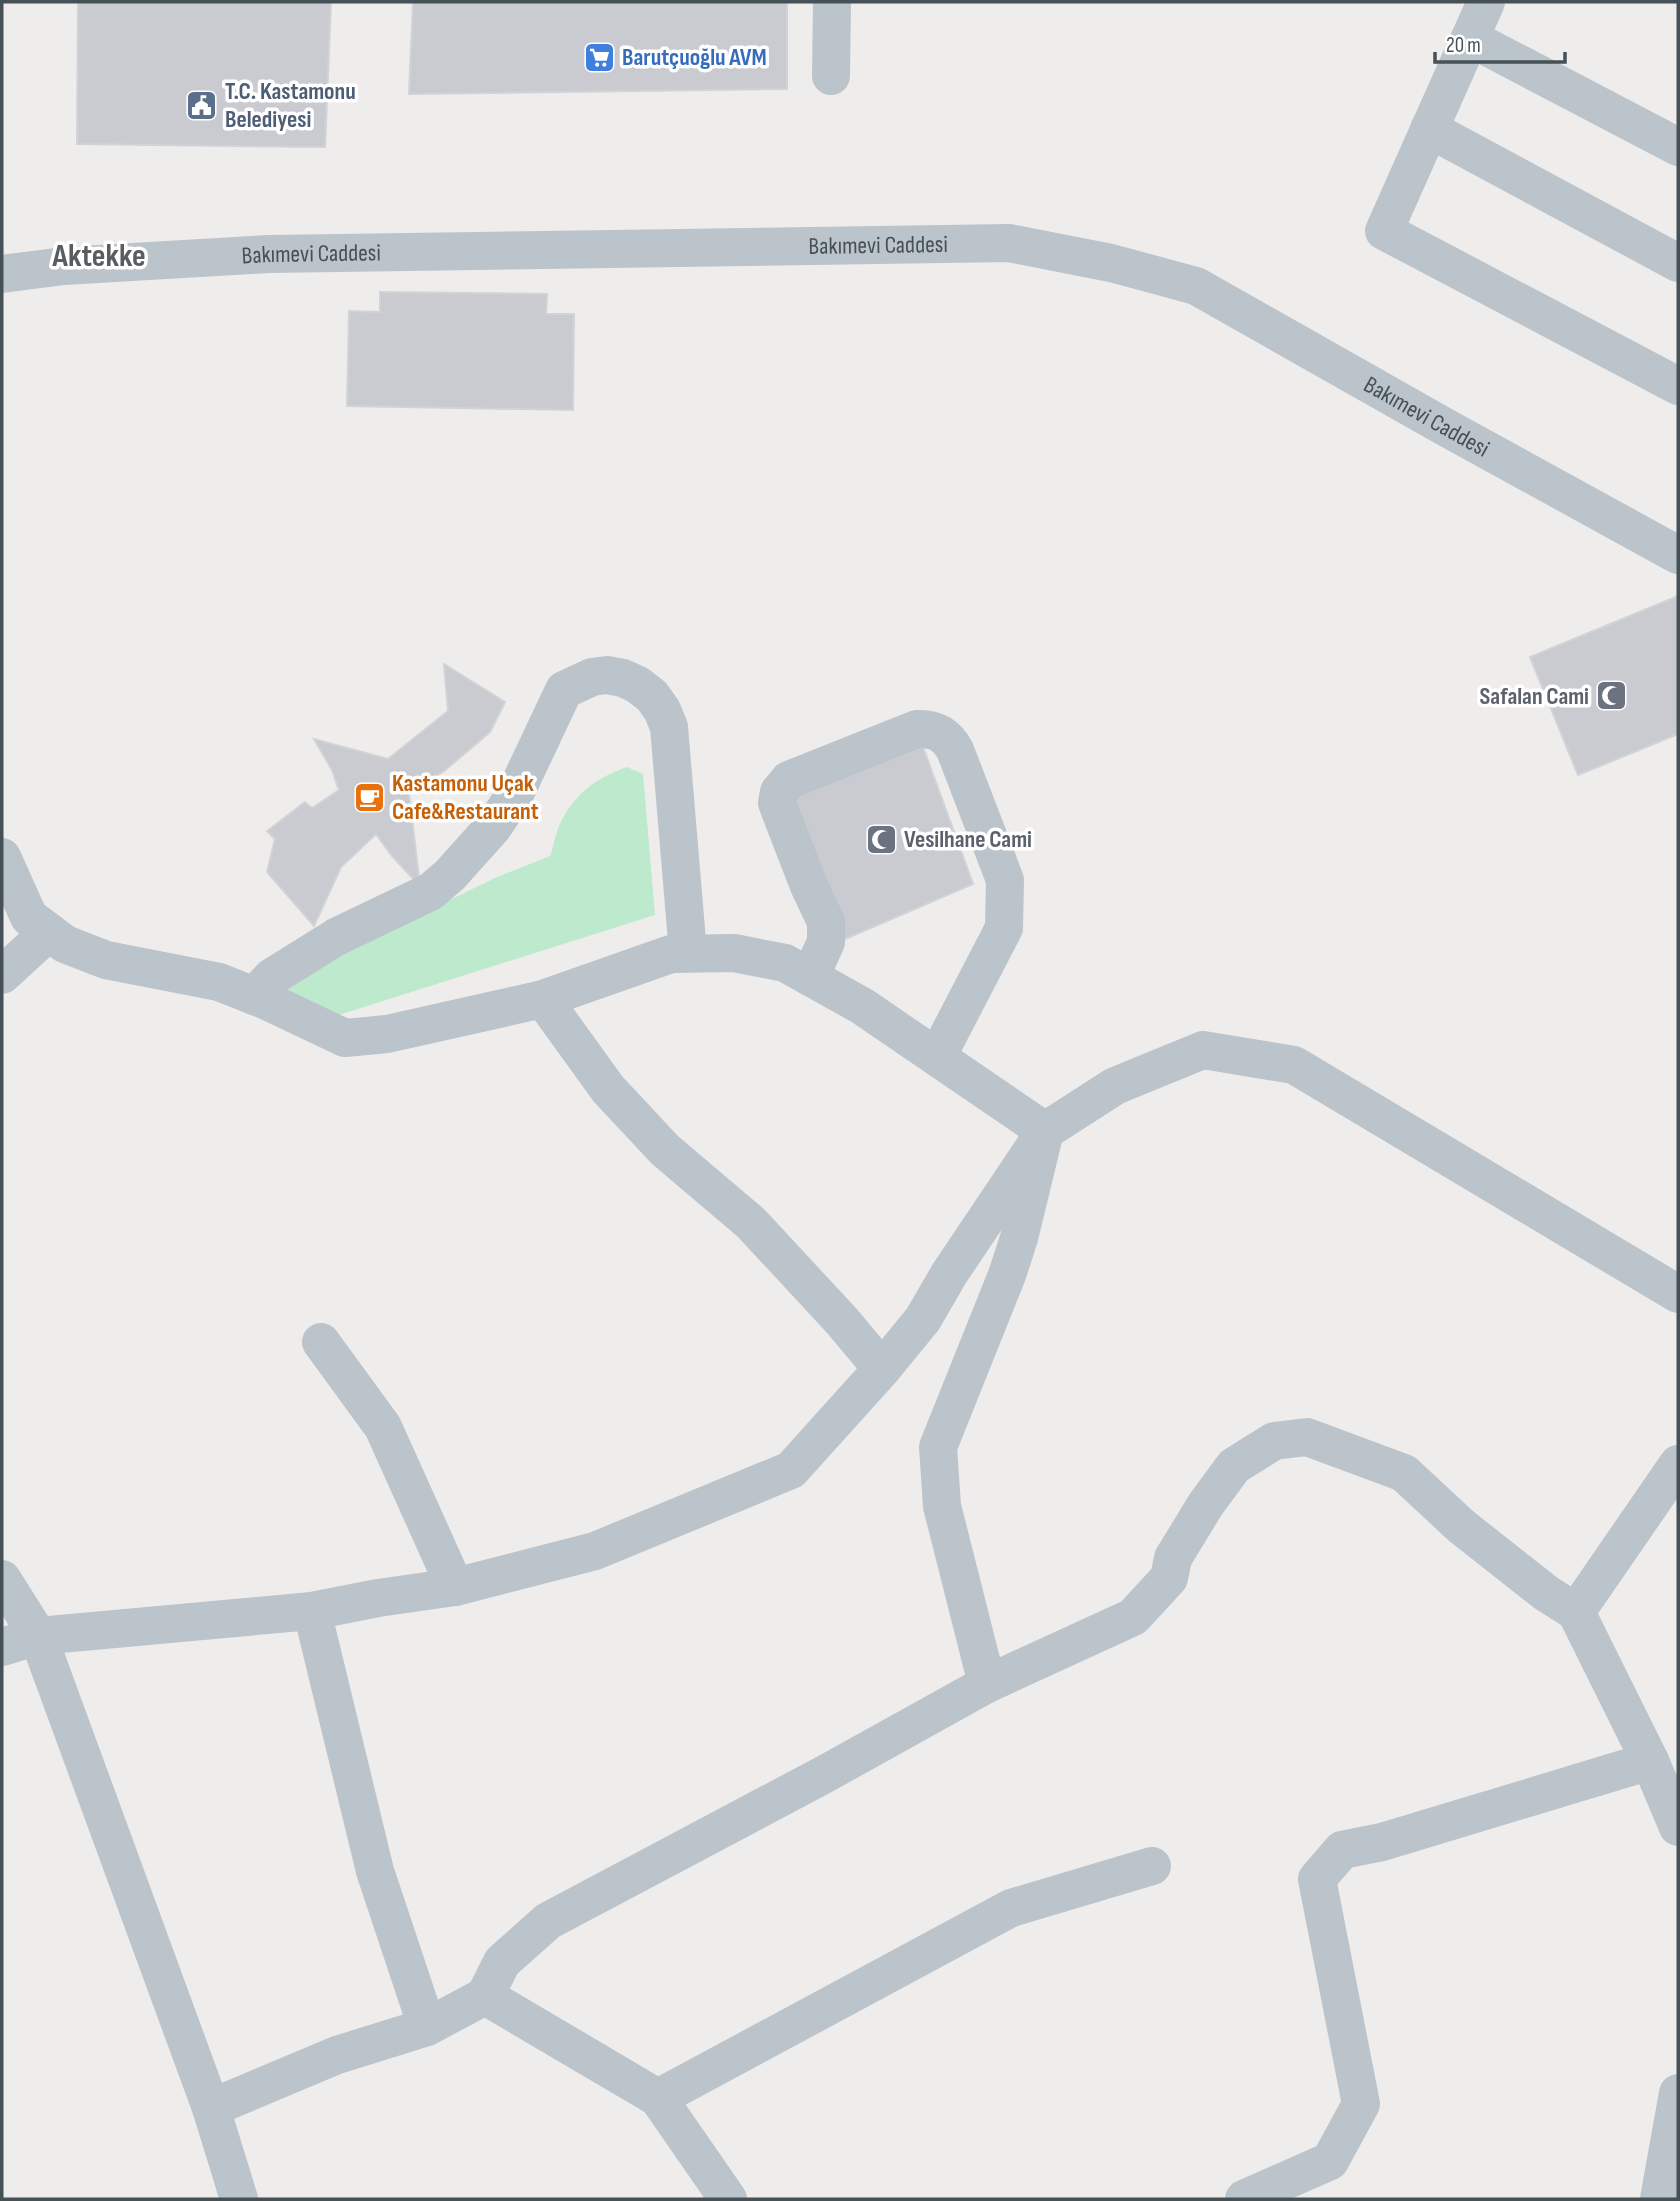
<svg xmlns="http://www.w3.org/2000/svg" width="1680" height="2201" font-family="'Sofia Sans Condensed',sans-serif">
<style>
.green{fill:#bde9cc}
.building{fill:#cacbd0;stroke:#d0d3d7;stroke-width:2}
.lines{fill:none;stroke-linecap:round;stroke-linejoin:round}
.minor{stroke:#bbc4ca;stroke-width:38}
.labels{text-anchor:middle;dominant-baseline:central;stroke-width:7;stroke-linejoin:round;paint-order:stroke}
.shop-label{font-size:24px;font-weight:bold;fill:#366cbe;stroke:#fff;text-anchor:start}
.service-label{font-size:24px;font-weight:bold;fill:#4e5e75;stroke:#fff;text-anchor:start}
.street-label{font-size:24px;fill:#465057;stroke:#fff}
.worship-label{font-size:24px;font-weight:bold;fill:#5b616d;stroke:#fff;text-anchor:end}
.food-label{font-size:24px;font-weight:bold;fill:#c56008;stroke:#fff;text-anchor:start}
.district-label{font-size:32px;font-weight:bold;fill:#595d60;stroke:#fff}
</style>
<rect width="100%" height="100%" fill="#efecec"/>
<path class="green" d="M627,767L643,774L655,915L326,1019L292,995L283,981L497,877L550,856C554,846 555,834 560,824C574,794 596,778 627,767Z"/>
<g class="building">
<path d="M78,2H331L325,147L77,144Z"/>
<path d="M413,2H787V89L409,94Z"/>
<path d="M380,292L547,294L546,314H574L573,410L347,406L349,311L380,312Z"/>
<path d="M1678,596V734L1578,775L1530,657Z"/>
<path d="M444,664L505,702L490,732L444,771L409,793L420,886L392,856L376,834L341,867L314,926L267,872L275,839L267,831L305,802L312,808L339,790L332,770L314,739L388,759L448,711Z"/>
<path d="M923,747L973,884L843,940L788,795Z"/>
</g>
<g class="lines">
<g class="minor">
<path d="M1486,2L1384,231L1678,386"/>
<path d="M1470,38L1678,147"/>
<path d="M831,76L832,2"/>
<path d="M1429,129L1678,263"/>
<path id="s1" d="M2,274L64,266L269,254L1009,243L1111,263L1196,286L1445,427L1678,555"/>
<path d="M2,857L29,917L65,944L106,960L219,982L267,1001L345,1038L387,1034L543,999L671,954L734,953L785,963L862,1006L1045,1131L1019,1238L1007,1275L938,1447L942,1506L987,1684"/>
<path d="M2,975L49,932"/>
<path d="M810,977L826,942V922L809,886L777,803L779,792L789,780L917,729C935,728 946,734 955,750L1005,880L1004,928L937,1057"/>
<path d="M254,996L272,977L336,937L430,892L450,875L493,827L514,796L564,690L592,677L607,675L623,678L638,685L652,696L662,710L669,727L688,953"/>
<path d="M543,999L608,1089L665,1150L751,1223L842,1321L882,1369"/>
<path d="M321,1342L383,1427L455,1587"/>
<path d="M2,1579L38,1636L211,2108L239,2199"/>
<path d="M312,1611L375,1871L427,2027"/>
<path d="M1576,1612L1678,1464"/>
<path d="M2,1647L38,1636L312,1611L378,1598L455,1587L595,1551L791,1470L882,1369L923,1319L949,1274L1045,1131L1115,1086L1203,1050L1294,1065L1678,1294"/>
<path d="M485,1996L502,1962L548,1921L825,1774L987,1684L1133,1617L1169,1578L1173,1558L1206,1504L1234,1466L1274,1441L1307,1437L1404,1473L1461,1526L1546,1593L1576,1612L1650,1761L1678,1827"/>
<path d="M658,2098L1011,1908L1152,1866"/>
<path d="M211,2108L337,2055L427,2027L485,1996L658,2098L728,2199"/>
<path d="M1244,2199L1330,2161L1361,2104L1317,1879L1342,1850L1382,1842L1650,1761"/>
<path d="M1659,2199L1678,2093"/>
</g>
</g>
<defs>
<symbol id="supermarket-square" viewBox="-11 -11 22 22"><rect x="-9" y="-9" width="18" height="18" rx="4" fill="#3f7fe0" stroke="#fff"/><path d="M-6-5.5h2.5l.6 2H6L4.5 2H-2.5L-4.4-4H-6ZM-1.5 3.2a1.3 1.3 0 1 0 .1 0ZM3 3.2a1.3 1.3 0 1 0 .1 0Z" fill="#fff"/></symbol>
<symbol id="civic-square" viewBox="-11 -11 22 22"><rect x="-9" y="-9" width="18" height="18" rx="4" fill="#5c6f8a" stroke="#fff"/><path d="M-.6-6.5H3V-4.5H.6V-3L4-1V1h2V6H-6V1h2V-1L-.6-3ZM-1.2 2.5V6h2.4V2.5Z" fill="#fff"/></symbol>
<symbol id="mosque-square" viewBox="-11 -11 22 22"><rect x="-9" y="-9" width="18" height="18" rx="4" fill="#6b7280" stroke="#fff"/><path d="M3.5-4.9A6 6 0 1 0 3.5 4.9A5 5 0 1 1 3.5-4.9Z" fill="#fff"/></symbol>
<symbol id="cafe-square" viewBox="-11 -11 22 22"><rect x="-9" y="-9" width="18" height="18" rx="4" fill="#e8710a" stroke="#fff"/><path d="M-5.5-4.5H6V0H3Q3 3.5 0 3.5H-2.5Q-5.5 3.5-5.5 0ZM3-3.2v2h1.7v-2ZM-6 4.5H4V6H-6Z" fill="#fff"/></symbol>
</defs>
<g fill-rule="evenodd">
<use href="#supermarket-square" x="582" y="40" width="35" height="35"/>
<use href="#civic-square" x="184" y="88" width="35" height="35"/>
<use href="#mosque-square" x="1594" y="678" width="35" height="35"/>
<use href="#cafe-square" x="352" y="780" width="35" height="35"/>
<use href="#mosque-square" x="864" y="822" width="35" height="35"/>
</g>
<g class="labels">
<g class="shop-label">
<text x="622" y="57">Barutçuoğlu AVM</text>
</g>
<g class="service-label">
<text x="225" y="91">T.C. Kastamonu<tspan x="225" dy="28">Belediyesi</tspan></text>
</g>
<g class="street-label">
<text stroke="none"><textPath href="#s1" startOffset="877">Bakımevi Caddesi</textPath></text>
<text stroke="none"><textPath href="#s1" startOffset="310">Bakımevi Caddesi</textPath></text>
<text stroke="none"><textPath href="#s1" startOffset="1465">Bakımevi Caddesi</textPath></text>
</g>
<g class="worship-label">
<text x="1589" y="696">Safalan Cami</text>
<text x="904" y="839" text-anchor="start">Vesilhane Cami</text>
</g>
<g class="food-label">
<text x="392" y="783">Kastamonu Uçak<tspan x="392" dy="28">Cafe&amp;Restaurant</tspan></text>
</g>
<g class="district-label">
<text x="99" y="256">Aktekke</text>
</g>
</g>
<rect width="1680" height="2201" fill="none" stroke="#465057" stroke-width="7"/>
<path d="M1435 52v10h130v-10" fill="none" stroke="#465057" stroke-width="3.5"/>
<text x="1446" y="52" font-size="21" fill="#465057" stroke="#ffffff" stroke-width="5" paint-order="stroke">20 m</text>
</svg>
